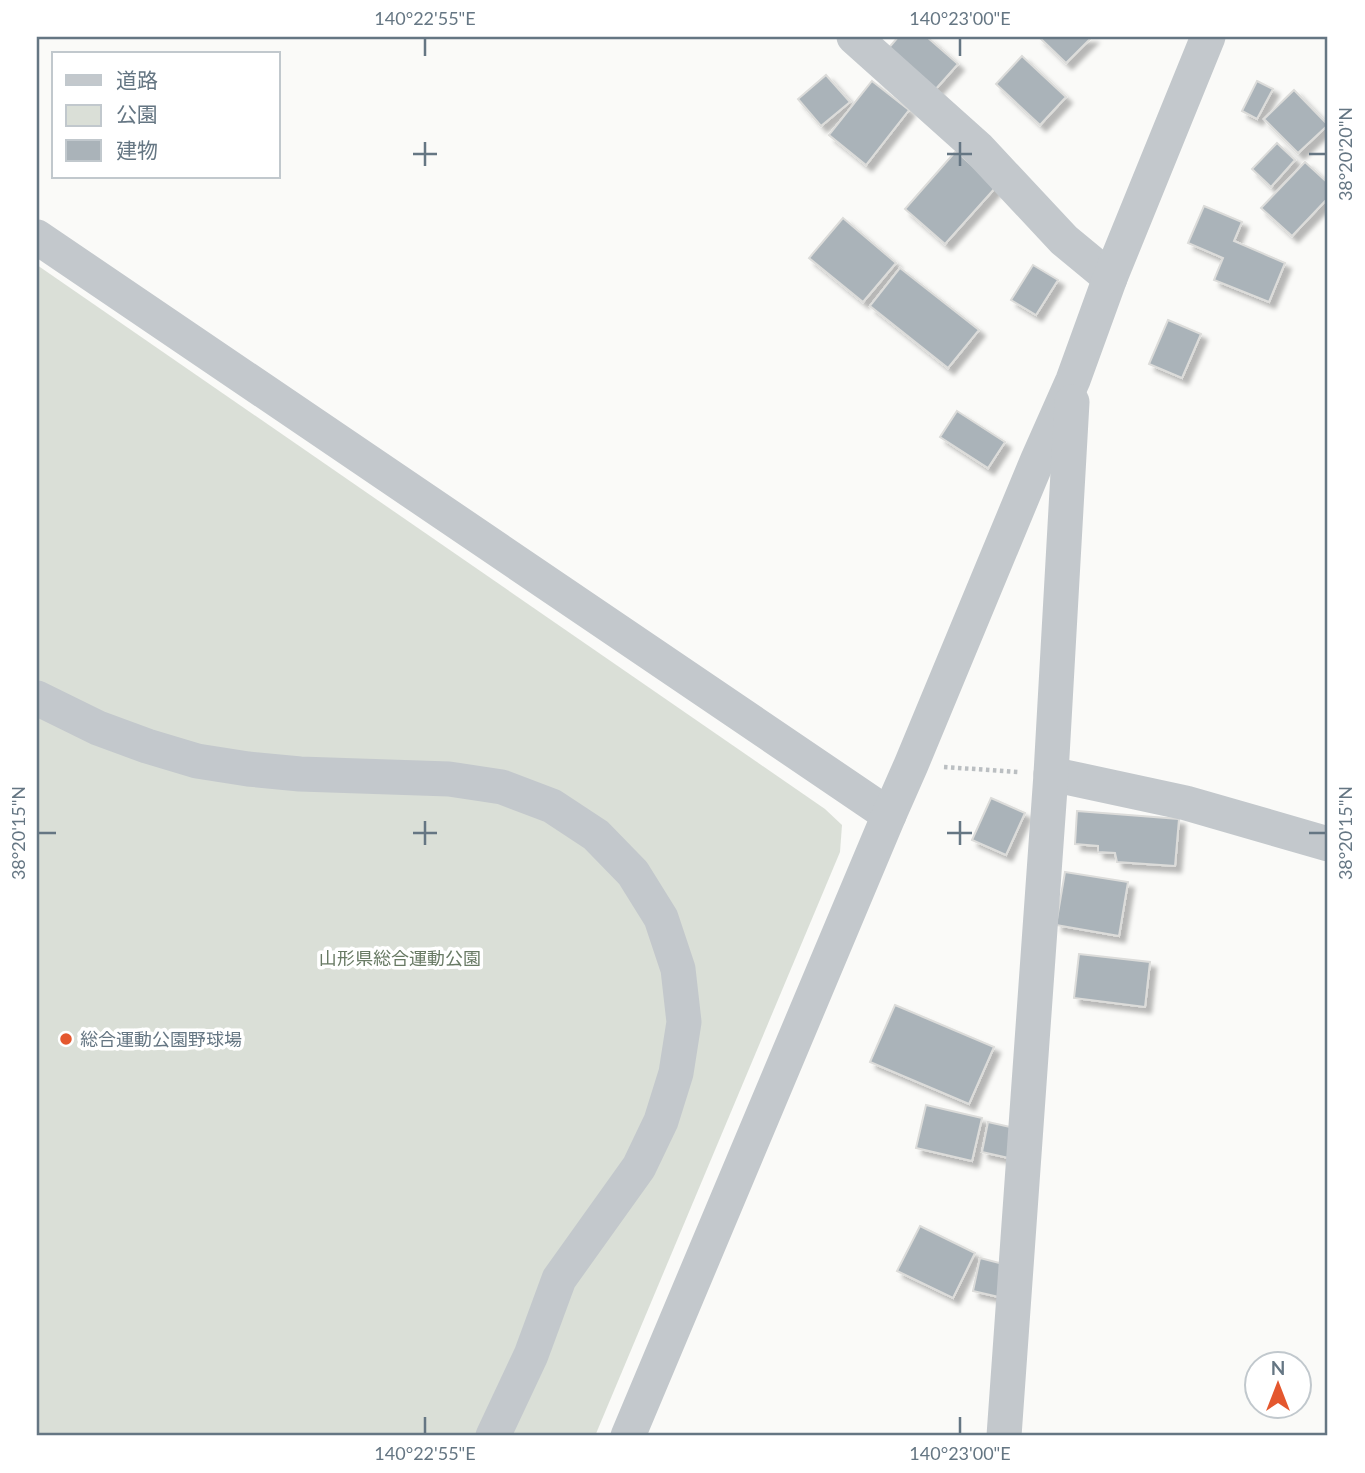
<svg xmlns="http://www.w3.org/2000/svg" width="1365" height="1473" font-family="Lato,'Noto Sans JP',sans-serif">
<style>
.green{fill:#dadfd7}
.building{fill:#aab3b9;stroke:#dcdcda;stroke-width:2;filter:url(#shadow)}
.lines{fill:none;stroke-linecap:round;stroke-linejoin:round}
.path{stroke:#bbbfc2;stroke-width:4.5;stroke-dasharray:3.5 3.5;stroke-linecap:butt}
.minor{stroke:#c3c8cc;stroke-width:35}
.ticks{fill:none;stroke:#657683;stroke-width:2.5}
.poi-dot{fill:#e4572e;stroke:#fff;stroke-width:2.5}
.labels{text-anchor:middle;dominant-baseline:central;stroke-width:7;stroke-linejoin:round;paint-order:stroke}
.park-label{font-size:18px;fill:#687a64;stroke:#fff}
.poi-label{font-size:18px;fill:#657683;stroke:#fff;text-anchor:start}
.neatline{fill:none;stroke:#657683;stroke-width:2.5}
.ticks-label{font-size:18px;text-anchor:middle;fill:#657683}
</style>
<defs>
<filter id="shadow"><feDropShadow dx="6" dy="6" stdDeviation="2" flood-color="#0004"/></filter>
</defs>
<rect width="100%" height="100%" fill="#fafaf8"/>
<path class="green" d="M37,265L825,809L842,825L840,852L595,1436H37Z"/>
<g class="building">
<path d="M898,37H927L958,64L934,91L887,50Z"/>
<path d="M1039,37H1092L1066,63Z"/>
<path d="M1022,56L1066,97L1040,125L996,84Z"/>
<path d="M826,75L850,102L821,126L798,99Z"/>
<path d="M872,81L909,110L866,165L829,135Z"/>
<path d="M1257,81L1273,89L1257,119L1242,111Z"/>
<path d="M1294,90L1328,125L1298,153L1264,119Z"/>
<path d="M1277,143L1295,160L1271,187L1252,169Z"/>
<path d="M956,151L996,187L945,244L905,209Z"/>
<path d="M1305,162L1328,183V198L1292,236L1261,208Z"/>
<path d="M1204,206L1242,222L1234,241L1285,263L1269,302L1214,280L1223,258L1188,243Z"/>
<path d="M843,218L896,263L863,302L809,258Z"/>
<path d="M1033,265L1058,280L1036,315L1011,300Z"/>
<path d="M900,268L979,330L948,368L870,306Z"/>
<path d="M1168,320L1201,334L1182,378L1149,364Z"/>
<path d="M957,411L1005,442L988,468L940,437Z"/>
<path d="M991,798L1025,813L1006,855L972,840Z"/>
<path d="M1077,811L1179,819L1175,866L1117,862L1115,853L1098,852V846L1075,844Z"/>
<path d="M1065,872L1128,882L1119,936L1056,925Z"/>
<path d="M1079,954L1150,962L1145,1007L1074,998Z"/>
<path d="M895,1005L994,1047L969,1104L870,1062Z"/>
<path d="M926,1105L982,1118L972,1161L916,1148Z"/>
<path d="M988,1122L1019,1129L1013,1159L982,1152Z"/>
<path d="M920,1226L975,1253L953,1298L897,1271Z"/>
<path d="M980,1258L1011,1266L1003,1298L973,1291Z"/>
</g>
<g class="lines">
<path class="path" d="M944,767L1019,772"/>
<g class="minor">
<path d="M854,37L978,148L1064,240L1110,278"/>
<path d="M37,237L889,815"/>
<path d="M37,698L98,728L147,746L197,761L248,769L300,774L449,779L502,787L552,806L596,835L633,873L661,918L678,969L684,1022L676,1073L661,1121L639,1167L559,1279L531,1355L493,1436"/>
<path d="M1051,774L1186,803L1328,844"/>
<path d="M628,1436L889,815L911,765L1038,459L1073,380L1110,278L1208,37"/>
<path d="M1004,1436L1051,774L1072,402"/>
</g>
</g>
<path class="ticks" d="M425,38V56M960,38V56M425,142V166M960,142V166M413,154H437M947,154H972M1309,154H1326M425,821V845M960,821V845M38,833H56M413,833H437M947,833H972M1309,833H1326M425,1417V1434M960,1417V1434"/>
<circle class="poi-dot" cx="66" cy="1039" r="7"/>
<g class="labels">
<g class="park-label">
<text x="400" y="958">山形県総合運動公園</text>
</g>
<g class="poi-label">
<text x="80" y="1039">総合運動公園野球場</text>
</g>
</g>
<rect width="1365" height="1473" fill="none" stroke="#ffffff" stroke-width="77"/>
<rect x="52" y="52" width="228" height="126" fill="#ffffff" stroke="#c1c8cd" stroke-width="2"/>
<rect x="66" y="75" width="35" height="10" fill="#c3c8cc" stroke="#c1c8cd" stroke-width="2"/>
<text x="116" y="88" font-size="21" fill="#657683">道路</text>
<rect x="66" y="105" width="35" height="21" fill="#dadfd7" stroke="#c1c8cd" stroke-width="2"/>
<text x="116" y="122" font-size="21" fill="#657683">公園</text>
<rect x="66" y="140" width="35" height="21" fill="#aab3b9" stroke="#c1c8cd" stroke-width="2"/>
<text x="116" y="158" font-size="21" fill="#657683">建物</text>
<g transform="translate(1278 1385)"><circle r="33" fill="#ffffff" stroke="#c1c8cd" stroke-width="2"/>
<path d="M0-5L12 26L0 18L-12 26Z" fill="#e4572e"/>
<text y="-10" font-size="19" font-weight="bold" text-anchor="middle" fill="#657683">N</text>
</g>
<rect x="38" y="38" width="1288" height="1396" class="neatline"/>
<g class="ticks-label">
<text x="425" y="25">140°22'55"E</text>
<text x="960" y="25">140°23'00"E</text>
<text transform="translate(1346 154) rotate(-90)" y="6">38°20'20"N</text>
<text transform="translate(19 833) rotate(-90)" y="6">38°20'15"N</text>
<text transform="translate(1346 833) rotate(-90)" y="6">38°20'15"N</text>
<text x="425" y="1460">140°22'55"E</text>
<text x="960" y="1460">140°23'00"E</text>
</g>
</svg>
